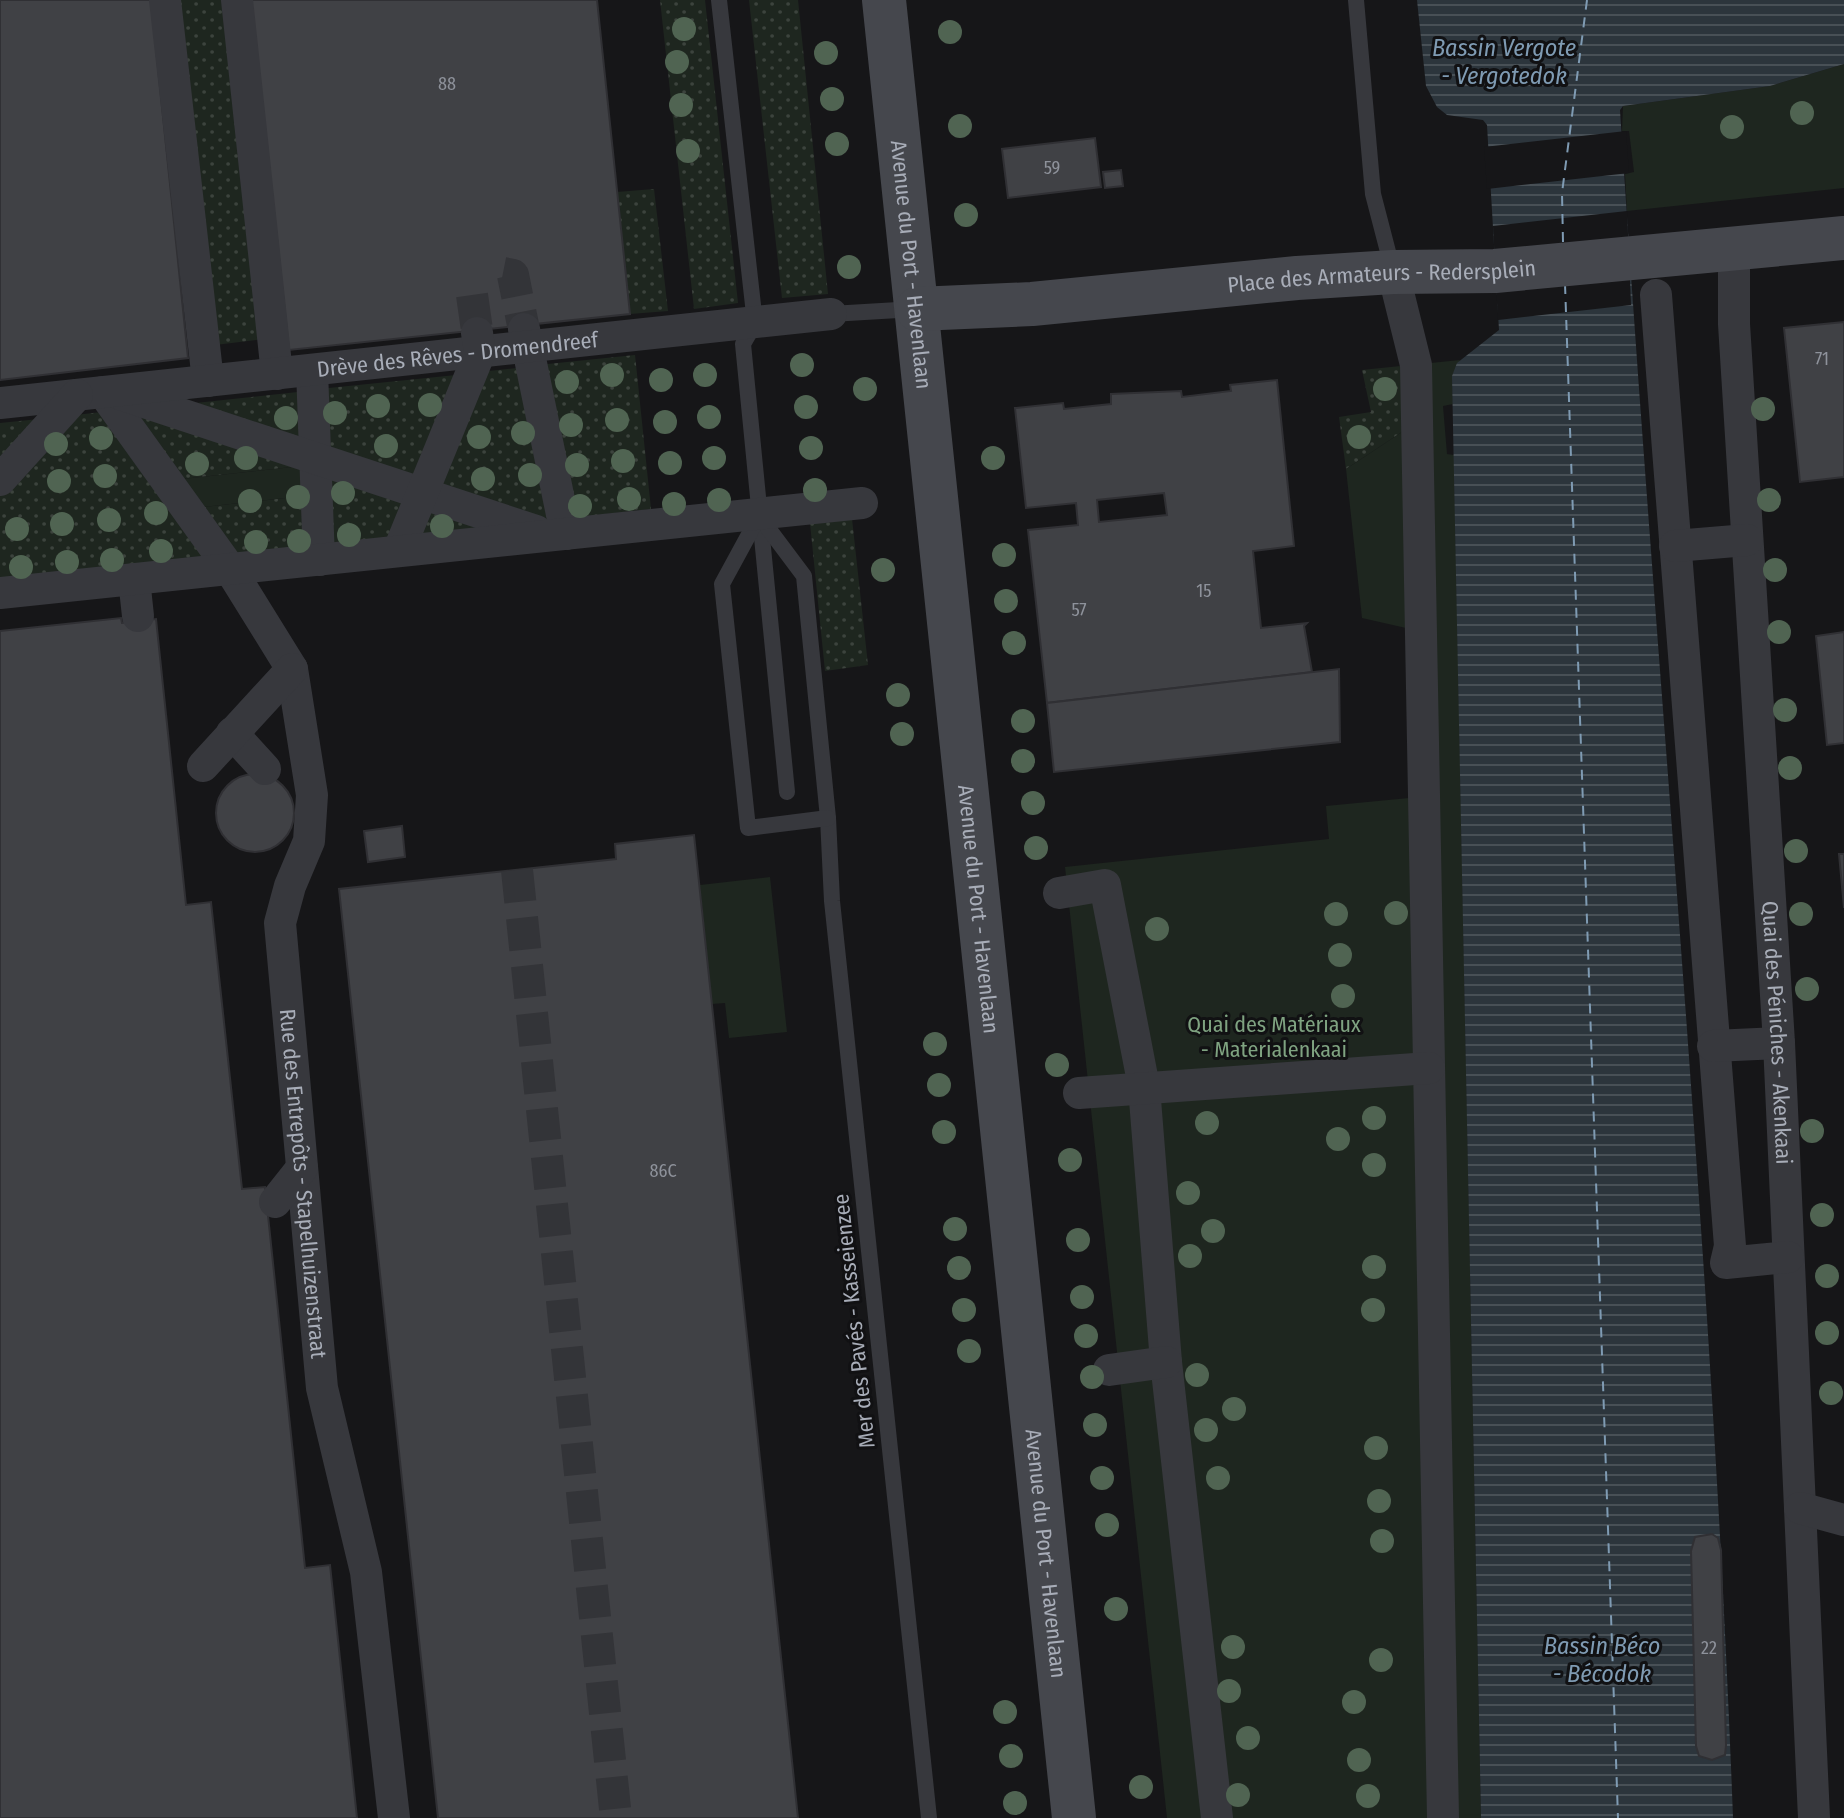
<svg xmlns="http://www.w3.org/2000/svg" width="1844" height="1818" font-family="'Fira Sans Condensed',sans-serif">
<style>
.grass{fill:url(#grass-dots)}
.green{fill:#1e261f}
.water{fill:url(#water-rules)}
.pier{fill:#161618}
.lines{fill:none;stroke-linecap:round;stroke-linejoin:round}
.ferry{stroke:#7f9bb3;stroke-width:2;stroke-dasharray:10 8;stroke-linecap:butt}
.building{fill:#404145;stroke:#303034;stroke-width:2;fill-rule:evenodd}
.street-tunnel{stroke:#333438;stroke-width:32;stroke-dasharray:32 16;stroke-linecap:butt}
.lane{stroke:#37383d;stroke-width:16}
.street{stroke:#37383d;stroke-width:32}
.secondary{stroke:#45474d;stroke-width:44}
.tree{fill:#506452}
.labels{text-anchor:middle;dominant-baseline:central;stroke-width:6;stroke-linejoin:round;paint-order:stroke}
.number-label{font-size:18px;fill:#8e929b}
.street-label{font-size:22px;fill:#a8adb8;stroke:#111113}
.park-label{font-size:22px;fill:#7fa381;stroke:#111113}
.water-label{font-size:24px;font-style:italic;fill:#7f9bb3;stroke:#111113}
</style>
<defs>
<pattern id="grass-dots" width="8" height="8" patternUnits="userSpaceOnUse" patternTransform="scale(2)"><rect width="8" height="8" fill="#1e261f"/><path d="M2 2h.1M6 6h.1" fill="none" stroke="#3c433d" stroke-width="1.8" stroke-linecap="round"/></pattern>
<pattern id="water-rules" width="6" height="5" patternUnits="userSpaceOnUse" patternTransform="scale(2)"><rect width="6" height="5" fill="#2c353c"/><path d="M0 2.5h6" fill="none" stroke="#485056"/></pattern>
</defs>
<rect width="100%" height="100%" fill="#161618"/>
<g class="grass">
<path d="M177,0H228L264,339L215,345Z"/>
<path d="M660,0H705L738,303L694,309Z"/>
<path d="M749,0H798L828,294L782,298Z"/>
<path d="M654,189L668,311L630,314L617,192Z"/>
<path d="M635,355L651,509L569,518L538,365Z"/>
<path d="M1401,366L1402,432L1346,469L1339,417L1371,412L1362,370Z"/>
<path d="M527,367L557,519L530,523L431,492L479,372Z"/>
<path d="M466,374L418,487L322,455L319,389Z"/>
<path d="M307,391L309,452L168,406Z"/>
<path d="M124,410L310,465L173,480Z"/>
<path d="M110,411L213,556L0,579V489L67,416Z"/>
<path d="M49,418L0,471V423Z"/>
<path d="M322,467L414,498L398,537L325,544Z"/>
<path d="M312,495L314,546L228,555L194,508Z"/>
<path d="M427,501L501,526L411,535Z"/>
<path d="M852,519L868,665L825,671L810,523Z"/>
</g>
<g class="green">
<path d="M1844,64V188L1627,211L1625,174L1634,172L1629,131H1622L1623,106L1770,86Z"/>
<path d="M1460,360L1452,376L1453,404L1443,406L1447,454L1454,455L1481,1818H1167L1065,867L1329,839L1326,806L1409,798L1406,628L1362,618L1346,469L1402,432L1401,366Z"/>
<path d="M310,465L312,495L194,508L173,480Z"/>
<path d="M770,877L787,1032L729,1038L725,1003L712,1004L700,885Z"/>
</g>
<path class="water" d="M1417,0H1844V64L1770,86L1623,106L1620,110C1656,678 1712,1248 1733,1818H1481L1452,376L1457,363L1499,330L1487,125L1483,120L1447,115L1437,107L1426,86Z"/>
<g class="pier">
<path d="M1626,131L1629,173L1487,189L1484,147Z"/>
<path d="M1627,211L1631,305L1498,320L1493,226Z"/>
</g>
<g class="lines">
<g class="ferry">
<path d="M1563,242L1562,193L1587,0"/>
<path d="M1565,284L1618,1818"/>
</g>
</g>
<g class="building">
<path d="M0,0H151L188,358L0,380Z"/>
<path d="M251,0H597L630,314L289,350Z"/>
<path d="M1095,138L1101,187L1008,198L1002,149Z"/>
<path d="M1121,170L1123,186L1105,188L1103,172Z"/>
<path d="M1844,322V477L1800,482L1784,328Z"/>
<path d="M1277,380L1294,546L1253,551L1261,628L1307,623L1304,626L1312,672L1047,703L1028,530L1078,525L1076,503L1026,508L1015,408L1063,403L1064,409L1111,404V394L1181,391L1182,397L1231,391L1230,385ZM1164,493L1167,515L1099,522L1097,500Z"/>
<path d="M121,618L122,623L156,619L186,905L211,902L242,1189L265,1187L305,1568L330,1565L357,1818H0V631Z"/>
<path d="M1844,632V743L1827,745L1816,636Z"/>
<path d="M1339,669L1340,742L1054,772L1047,703Z"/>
<circle cx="255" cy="813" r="39"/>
<path d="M402,826L405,857L368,862L364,831Z"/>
<path d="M694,835L798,1818H438L339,889L616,859L615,844Z"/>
<path d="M1839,854H1844V908Z"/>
<path d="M1712,1534L1718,1538L1721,1550L1726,1745L1725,1755L1712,1760L1699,1756L1696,1746L1691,1551L1695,1537Z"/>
</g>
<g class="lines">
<g class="street-tunnel">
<path d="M503,273L513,275L523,325"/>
<path d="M472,295L477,330"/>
<path d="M517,870L616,1818"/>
</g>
<g class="lane">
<path d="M719,0L755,323L743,344L787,792"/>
<path d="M1356,0L1373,194L1393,271"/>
<path d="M831,314L915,309"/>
<path d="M759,516L804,576L828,818L832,901L929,1818"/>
<path d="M759,516L722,584L748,828L828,818"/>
</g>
<g class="street">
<path d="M165,0L208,381"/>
<path d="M237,0L277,374"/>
<path id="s1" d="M1734,250V324L1779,1043L1814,1818"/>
<path d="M1393,272L1416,365L1443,1818"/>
<path d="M1656,295L1730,1246L1726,1263L1788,1257"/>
<path d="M524,329L566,534"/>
<path d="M312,370L319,560"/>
<path id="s2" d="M103,392L230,569L292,669L312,795L309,841L290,886L280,923L322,1388L366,1572L394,1818"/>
<path d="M120,394L536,531"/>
<path id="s3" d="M0,403L831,314"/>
<path d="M0,480L77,395"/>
<path d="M1675,546L1747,540"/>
<path d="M399,550L480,352L477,333"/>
<path d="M134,579L138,616"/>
<path d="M0,593L862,503"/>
<path d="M232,733L265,769"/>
<path d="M203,766L292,669"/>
<path d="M1059,893L1105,885L1144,1087L1166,1362L1217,1818"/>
<path d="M1713,1046L1779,1043"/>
<path d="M1079,1093L1429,1068"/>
<path d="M275,1202L302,1168"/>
<path d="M1109,1370L1166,1362"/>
<path d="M1800,1508L1844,1520"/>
</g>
<g class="secondary">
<path id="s4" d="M884,0L1074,1818"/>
<path id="s5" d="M917,309L1032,304L1297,278L1393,272L1495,271L1844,238"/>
</g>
</g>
<g class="tree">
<circle cx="684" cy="29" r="12"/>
<circle cx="950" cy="32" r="12"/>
<circle cx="826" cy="53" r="12"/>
<circle cx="677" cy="62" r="12"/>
<circle cx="832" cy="99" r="12"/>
<circle cx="681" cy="105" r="12"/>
<circle cx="1802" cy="113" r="12"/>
<circle cx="960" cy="126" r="12"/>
<circle cx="1732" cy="127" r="12"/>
<circle cx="837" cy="144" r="12"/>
<circle cx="688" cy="151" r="12"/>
<circle cx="966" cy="215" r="12"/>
<circle cx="849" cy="267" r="12"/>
<circle cx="802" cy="365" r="12"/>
<circle cx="612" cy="375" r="12"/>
<circle cx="705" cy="375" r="12"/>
<circle cx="661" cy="380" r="12"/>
<circle cx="567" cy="382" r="12"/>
<circle cx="865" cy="389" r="12"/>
<circle cx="1385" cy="389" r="12"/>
<circle cx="430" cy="405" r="12"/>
<circle cx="378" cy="406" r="12"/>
<circle cx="806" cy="407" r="12"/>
<circle cx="1763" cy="409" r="12"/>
<circle cx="335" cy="413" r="12"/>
<circle cx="709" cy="417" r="12"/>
<circle cx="286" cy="418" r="12"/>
<circle cx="617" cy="420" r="12"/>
<circle cx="665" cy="422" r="12"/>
<circle cx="571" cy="425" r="12"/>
<circle cx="523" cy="433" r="12"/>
<circle cx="479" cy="437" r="12"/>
<circle cx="1359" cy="437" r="12"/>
<circle cx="101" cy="438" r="12"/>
<circle cx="56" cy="444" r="12"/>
<circle cx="386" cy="446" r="12"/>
<circle cx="811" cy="448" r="12"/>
<circle cx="246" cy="458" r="12"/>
<circle cx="714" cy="458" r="12"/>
<circle cx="993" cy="458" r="12"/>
<circle cx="623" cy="461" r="12"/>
<circle cx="670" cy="463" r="12"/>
<circle cx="197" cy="464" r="12"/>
<circle cx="577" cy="465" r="12"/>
<circle cx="530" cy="475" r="12"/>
<circle cx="105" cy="476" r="12"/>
<circle cx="483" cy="479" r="12"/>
<circle cx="59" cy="481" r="12"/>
<circle cx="815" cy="490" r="12"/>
<circle cx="343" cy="493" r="12"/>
<circle cx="298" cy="497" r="12"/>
<circle cx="629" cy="499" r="12"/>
<circle cx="719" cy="500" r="12"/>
<circle cx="1769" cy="500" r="12"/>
<circle cx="250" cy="501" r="12"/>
<circle cx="674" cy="504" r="12"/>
<circle cx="580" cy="506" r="12"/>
<circle cx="156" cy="513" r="12"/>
<circle cx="109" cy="520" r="12"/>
<circle cx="62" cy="524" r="12"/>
<circle cx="442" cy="526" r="12"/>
<circle cx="17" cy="529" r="12"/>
<circle cx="349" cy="535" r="12"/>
<circle cx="299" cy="541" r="12"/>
<circle cx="256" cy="542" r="12"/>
<circle cx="161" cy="551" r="12"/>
<circle cx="1004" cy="555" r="12"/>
<circle cx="112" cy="560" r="12"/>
<circle cx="67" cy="562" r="12"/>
<circle cx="21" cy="567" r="12"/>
<circle cx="883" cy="570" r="12"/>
<circle cx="1775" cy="570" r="12"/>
<circle cx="1006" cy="601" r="12"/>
<circle cx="1779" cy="632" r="12"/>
<circle cx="1014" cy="643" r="12"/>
<circle cx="898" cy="695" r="12"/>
<circle cx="1785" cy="710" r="12"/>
<circle cx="1023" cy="721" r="12"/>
<circle cx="902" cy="734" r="12"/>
<circle cx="1023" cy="761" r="12"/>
<circle cx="1790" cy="768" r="12"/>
<circle cx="1033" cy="803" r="12"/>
<circle cx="1036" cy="848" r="12"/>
<circle cx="1796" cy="851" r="12"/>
<circle cx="1396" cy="913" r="12"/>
<circle cx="1336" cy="914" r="12"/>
<circle cx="1801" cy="914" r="12"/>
<circle cx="1157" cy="929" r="12"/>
<circle cx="1340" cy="955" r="12"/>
<circle cx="1807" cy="989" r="12"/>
<circle cx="1343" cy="996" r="12"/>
<circle cx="935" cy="1044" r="12"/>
<circle cx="1057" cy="1065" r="12"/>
<circle cx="939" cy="1085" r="12"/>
<circle cx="1374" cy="1118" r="12"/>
<circle cx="1207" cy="1123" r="12"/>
<circle cx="1812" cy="1131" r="12"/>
<circle cx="944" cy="1132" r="12"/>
<circle cx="1338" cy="1139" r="12"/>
<circle cx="1070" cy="1160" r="12"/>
<circle cx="1374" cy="1165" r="12"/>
<circle cx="1188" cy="1193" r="12"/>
<circle cx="1822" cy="1215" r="12"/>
<circle cx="955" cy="1229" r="12"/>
<circle cx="1213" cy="1231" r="12"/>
<circle cx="1078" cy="1240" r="12"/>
<circle cx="1190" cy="1256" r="12"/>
<circle cx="1374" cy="1267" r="12"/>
<circle cx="959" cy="1268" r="12"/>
<circle cx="1827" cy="1276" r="12"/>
<circle cx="1082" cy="1297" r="12"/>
<circle cx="964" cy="1310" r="12"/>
<circle cx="1373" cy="1310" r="12"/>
<circle cx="1827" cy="1333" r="12"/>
<circle cx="1086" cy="1336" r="12"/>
<circle cx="969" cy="1351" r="12"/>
<circle cx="1197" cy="1375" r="12"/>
<circle cx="1092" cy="1377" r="12"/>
<circle cx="1831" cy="1393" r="12"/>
<circle cx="1234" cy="1409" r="12"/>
<circle cx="1095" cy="1425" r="12"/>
<circle cx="1206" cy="1430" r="12"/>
<circle cx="1376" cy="1448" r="12"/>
<circle cx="1102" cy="1478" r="12"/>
<circle cx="1218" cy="1478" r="12"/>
<circle cx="1379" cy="1501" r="12"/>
<circle cx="1107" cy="1525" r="12"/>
<circle cx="1382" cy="1541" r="12"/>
<circle cx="1116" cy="1609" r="12"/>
<circle cx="1233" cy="1647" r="12"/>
<circle cx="1381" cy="1660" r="12"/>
<circle cx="1229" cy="1691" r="12"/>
<circle cx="1354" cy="1702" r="12"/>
<circle cx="1005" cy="1712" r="12"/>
<circle cx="1248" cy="1738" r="12"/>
<circle cx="1011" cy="1756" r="12"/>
<circle cx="1359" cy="1760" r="12"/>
<circle cx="1141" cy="1787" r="12"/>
<circle cx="1238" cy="1795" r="12"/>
<circle cx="1368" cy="1796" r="12"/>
<circle cx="1015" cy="1803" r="12"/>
</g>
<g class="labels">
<g class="number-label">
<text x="447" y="84">88</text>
<text x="1052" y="168">59</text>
<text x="1822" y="359">71</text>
<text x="1204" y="591">15</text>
<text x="1079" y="610">57</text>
<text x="663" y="1171">86C</text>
<text x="1709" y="1648">22</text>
</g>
<g class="street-label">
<text stroke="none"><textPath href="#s4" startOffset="266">Avenue du Port - Havenlaan</textPath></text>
<text stroke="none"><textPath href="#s5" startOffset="466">Place des Armateurs - Redersplein</textPath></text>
<text stroke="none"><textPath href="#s3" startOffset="460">Drève des Rêves - Dromendreef</textPath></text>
<text stroke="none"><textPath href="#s4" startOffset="914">Avenue du Port - Havenlaan</textPath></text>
<text stroke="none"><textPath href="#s1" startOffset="784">Quai des Péniches - Akenkaai</textPath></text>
<text stroke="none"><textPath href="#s2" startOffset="858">Rue des Entrepôts - Stapelhuizenstraat</textPath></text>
<text transform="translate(854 1321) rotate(-96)">Mer des Pavés - Kasseienzee</text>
<text stroke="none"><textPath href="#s4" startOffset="1562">Avenue du Port - Havenlaan</textPath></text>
</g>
<g class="park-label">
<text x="1274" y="1024">Quai des Matériaux<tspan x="1274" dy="25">- Materialenkaai</tspan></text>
</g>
<g class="water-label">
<text x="1504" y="48">Bassin Vergote<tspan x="1504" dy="28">- Vergotedok</tspan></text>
<text x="1602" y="1646">Bassin Béco<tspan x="1602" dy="28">- Bécodok</tspan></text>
</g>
</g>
</svg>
